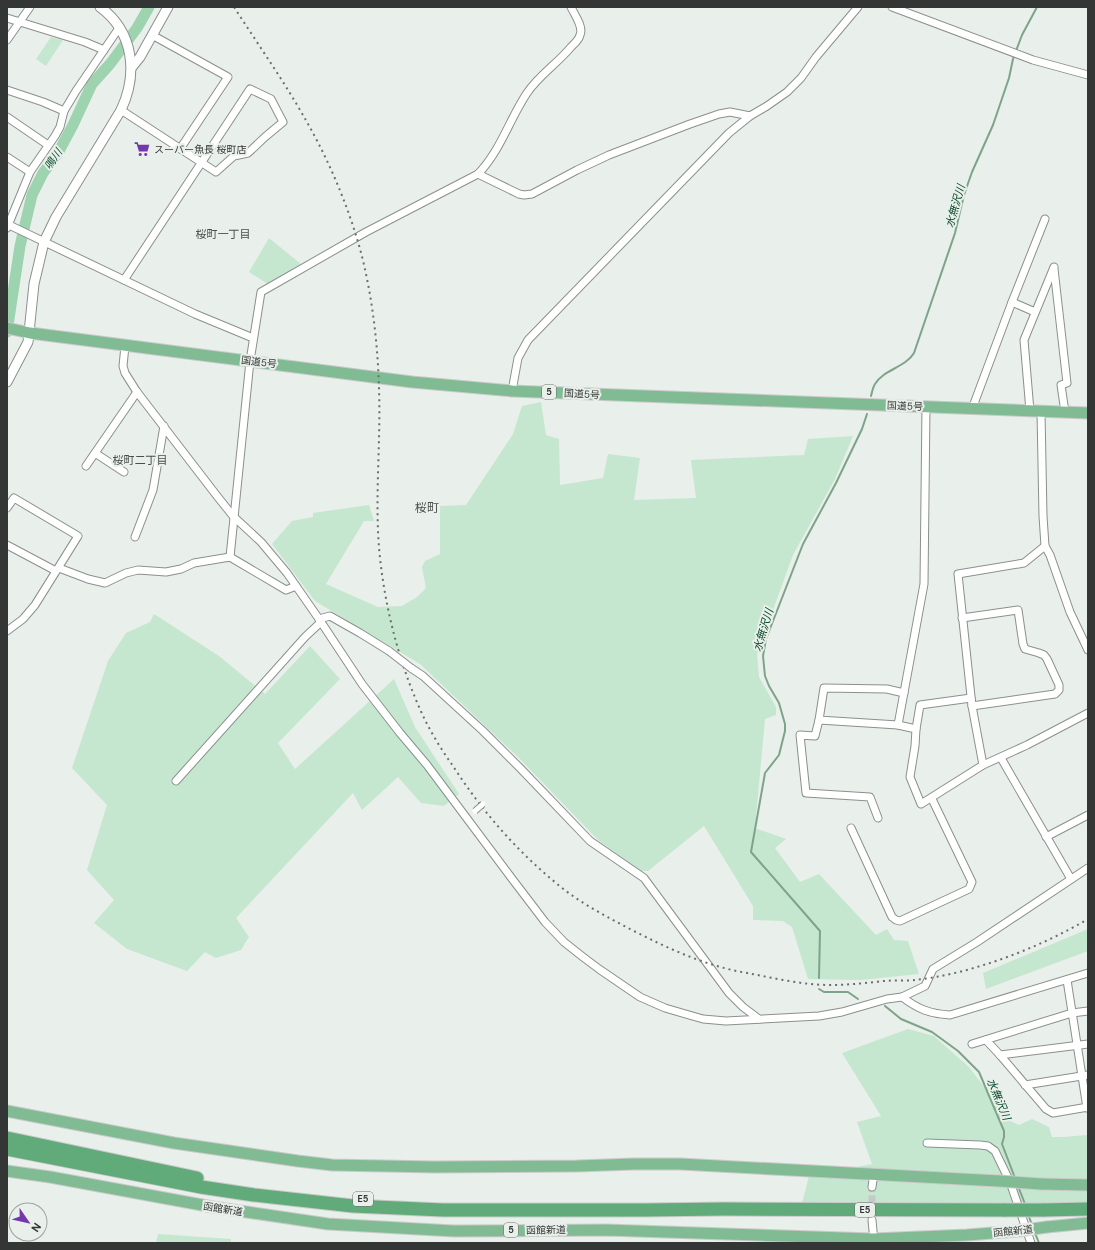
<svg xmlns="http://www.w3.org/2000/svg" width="1095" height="1250" font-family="'DM Sans','Noto Sans JP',sans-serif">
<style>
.green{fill:#c5e7cf}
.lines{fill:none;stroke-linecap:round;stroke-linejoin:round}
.stream{stroke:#7da489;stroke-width:2}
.river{stroke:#9dd3ae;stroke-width:11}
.minor-tunnel{stroke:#c5cac6;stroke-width:7;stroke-dasharray:7 3.5;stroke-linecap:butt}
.minor-casing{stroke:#8b908c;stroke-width:9}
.tertiary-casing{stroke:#8b908c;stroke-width:11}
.trunk-casing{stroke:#cacbca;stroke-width:13}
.motorway-casing{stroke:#cacbca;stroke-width:15}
.minor{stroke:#fff;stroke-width:7}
.tertiary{stroke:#fff;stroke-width:9}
.trunk{stroke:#80bb94;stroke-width:11}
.motorway{stroke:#61aa7a;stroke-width:13}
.rail{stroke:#6a6e6b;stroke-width:2;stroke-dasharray:2 4;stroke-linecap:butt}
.pedestrian-bridge-casing{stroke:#8b908c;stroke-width:7;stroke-linecap:butt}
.minor-bridge-casing{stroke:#8b908c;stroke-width:9;stroke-linecap:butt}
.trunk-bridge-casing{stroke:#cacbca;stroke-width:13;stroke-linecap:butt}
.motorway-bridge-casing{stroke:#cacbca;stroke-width:15;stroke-linecap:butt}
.pedestrian-bridge{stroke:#fff;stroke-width:5}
.minor-bridge{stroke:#fff;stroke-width:7}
.trunk-bridge{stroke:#80bb94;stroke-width:11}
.motorway-bridge{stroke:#61aa7a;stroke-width:13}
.labels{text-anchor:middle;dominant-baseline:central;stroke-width:4;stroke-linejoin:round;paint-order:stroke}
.shield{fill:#e9efea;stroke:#6a6e6b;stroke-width:1}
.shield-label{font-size:9px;font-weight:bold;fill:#333634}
.poi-label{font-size:10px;fill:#333634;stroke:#e9efea;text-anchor:start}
.street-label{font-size:10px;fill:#333634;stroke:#e9efea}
.water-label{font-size:11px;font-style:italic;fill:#0d4c2a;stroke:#e9efea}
.neighbourhood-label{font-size:11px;fill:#4a4f4b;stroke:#e9efea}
.quarter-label{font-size:12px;fill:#4a4f4b;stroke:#e9efea}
</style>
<rect width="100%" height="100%" fill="#e9efea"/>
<g class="green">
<path d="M51,37L63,40L46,66L36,59Z"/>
<path d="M269,238L301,264L268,284L249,272Z"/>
<path d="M541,402L546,435L559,439L560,485L603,478L608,454L640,458L634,500L696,498L691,460L804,455L808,439L853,436L835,479L793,555L757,654L759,677L776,707V715L765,719L755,828L786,839L775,848L800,882L819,874L876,935L887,929L894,940L908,941L919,974L861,980L808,979L792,927L783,921L753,920V906L704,826L648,871H641L599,841L518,757L420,664L315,601L272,544L292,521L313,517V513L369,505L374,521H364L326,584L378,607L402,606L417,597L426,588L422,567L425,561L440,554V506L466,505L513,434L522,406Z"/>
<path d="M154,614L219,656L265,694L310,646L340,679L278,743L295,769L394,679L415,727L459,794L444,806L421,803L398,777L362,810L353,793L236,918L249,937L241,950L216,958L205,952L187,971L127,949L94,923L114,900L87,870L107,805L72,768L108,661L126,633L150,622Z"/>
<path d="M1088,929V951L986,989L983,973Z"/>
<path d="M908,1029L934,1036L969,1067L1010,1121L1019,1125L1032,1119L1049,1127L1052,1137H1063L1088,1135V1210L1017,1202L905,1213L800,1211L809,1176L872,1164L857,1122L881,1116L842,1053Z"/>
<path d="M158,1234L231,1239V1243H156Z"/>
</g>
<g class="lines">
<g class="stream">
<path d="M871,396C872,392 873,387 875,384C884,369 905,368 914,353L955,233L964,195L972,172L993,125L1009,78L1013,59L1022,35L1037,7"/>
<path d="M819,978L820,931L751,852L765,773L779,755L785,731V724L779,703L769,686L765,676L763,656L766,639L803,544L836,483L862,429L867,414"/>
<path d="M819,989L824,992H848L858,999"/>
<path d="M885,1006L901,1019L932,1032L958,1051L979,1072L1004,1131V1137L1002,1144L1015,1178"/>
<path d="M1018,1186L1025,1204"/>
<path d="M1028,1214L1032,1225"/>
<path d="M1035,1233L1039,1243"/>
</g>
<path class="river" d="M7,332L20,246L32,195L43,173L58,153L73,125L92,84L110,64L137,28L149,7"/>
<path class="minor-tunnel" d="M872,1213V1187"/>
<defs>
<g id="minor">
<path d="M892,7L1033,60L1088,75"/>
<path d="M7,18L85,42L104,50"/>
<path d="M152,35L228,77L180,149"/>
<path d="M7,40L30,7"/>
<path d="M7,90L43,102L64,111"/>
<path d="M121,110L216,172L234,156L248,153L265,137L283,122L271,99L250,89L124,280"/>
<path d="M7,117L48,145"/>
<path d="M7,157L30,172"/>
<path d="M478,174L519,194L524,195L532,194L577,170L609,155L690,124L719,114L730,112L750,116L767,106L787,92L801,78L816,57L858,7"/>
<path d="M7,224L195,314L253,338"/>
<path d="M7,228L30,172L55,136L60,127L64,111L76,91L119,28"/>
<path d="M1054,269L1067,383L1061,385L1065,412"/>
<path d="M1012,302L1035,312"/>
<path d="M125,346L123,366L125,373L137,392L217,496L233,516L261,542L287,573L319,619L362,684L400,733L427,765L513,880L545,922L564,942L583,957L599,969L640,997L665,1008L703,1019L726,1021L819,1016L842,1012L887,999L902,997L925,986L933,969L977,942L1088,868"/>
<path d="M512,391L518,358L528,340L729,133L750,116"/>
<path d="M972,409L1012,302L1045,219"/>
<path d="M1030,411L1024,340L1054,267"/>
<path d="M1041,412L1043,516L1045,546L1050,555L1070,612L1088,650"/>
<path d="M95,453L124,472"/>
<path d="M86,466L137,392"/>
<path d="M7,508L14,498L78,536L35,605L23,619L7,631"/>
<path d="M135,537L153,490L164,426"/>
<path d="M7,545L56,571"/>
<path d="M230,557L250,361L261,292L366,232L478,174C501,150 509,120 527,93C539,75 558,63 571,47C574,44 579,40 580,35C584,27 574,14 571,7"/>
<path d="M59,568L88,579L105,583L126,573L138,570L166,572L181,569L194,563L230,557L286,590L296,586"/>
<path d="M962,618L1018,610L1023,644L1025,649L1039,653L1044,655L1047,659L1059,685V690L1055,694L972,706"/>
<path d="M319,619L330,616L360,633L389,651"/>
<path d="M411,668L423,676L483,731L521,769L590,841L644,878L729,993L743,1007L759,1019"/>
<path d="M904,693L887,689L824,688L819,720L898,725L916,729"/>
<path d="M971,698L920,705L916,729L915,746L910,777L921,804L983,765L1027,745L1088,713"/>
<path d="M819,720L815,736L800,735L806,793L870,797L878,818"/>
<path d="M898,725L924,584L926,406"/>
<path d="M1001,758L1071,879"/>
<path d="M983,765L972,706L958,574L1024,563L1045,546"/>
<path d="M176,781L305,637L321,622"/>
<path d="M851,828L892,917L896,920L900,921L969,889L972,882L932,799"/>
<path d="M1046,837L1088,815"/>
<path d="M1067,980L1087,1108"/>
<path d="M902,997C918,1009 930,1014 950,1015L1088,973"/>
<path d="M986,1040L1000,1055L1046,1109L1053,1113L1088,1107"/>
<path d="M972,1044L1072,1013L1088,1011"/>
<path d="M1000,1055L1088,1044"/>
<path d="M1025,1085L1088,1075"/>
<path d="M927,1143L980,1145L988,1146L995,1151L1010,1182L1031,1243"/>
<path d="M872,1187L874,1173"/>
<path d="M872,1220L874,1242"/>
</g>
<g id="tertiary">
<path d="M132,67L140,57L168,7"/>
<path d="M7,382L28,342L34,284L44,242L56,217L121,110C138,74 134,32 100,7"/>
</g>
<g id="trunk">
<path d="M7,328L30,333L412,382L512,391L1088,413"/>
<path d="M7,1111L174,1143L298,1161L332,1165L436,1167L577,1166L634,1164H680L999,1181"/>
<path d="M7,1171L50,1177L213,1207L328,1224L454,1231L606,1230L873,1239L967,1235L1018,1231"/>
<path d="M1041,1184L1088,1185"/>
<path d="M1047,1227L1088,1223"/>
</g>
<g id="motorway">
<path d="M7,1138L197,1178"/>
<path d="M7,1149L201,1187L254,1195L353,1206L443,1210H645L724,1209L1005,1210"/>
<path d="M1043,1210L1088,1209"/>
</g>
</defs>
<use href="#minor" class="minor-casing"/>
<use href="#tertiary" class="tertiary-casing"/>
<use href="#trunk" class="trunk-casing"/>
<use href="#motorway" class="motorway-casing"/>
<use href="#minor" class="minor"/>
<use href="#tertiary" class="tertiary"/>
<use href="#trunk" class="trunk"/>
<use href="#motorway" class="motorway"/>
<path class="rail" d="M234,7C259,46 286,84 308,124C333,168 356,225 366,274C374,312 378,351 379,389C381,445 374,502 380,558C386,613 401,670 425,720C433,736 443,752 453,766C484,814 521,856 566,891C586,906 609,918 632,930C669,949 706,966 747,973C774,978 802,985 830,985C848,985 866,983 884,981C894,980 905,981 915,980C971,974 1039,948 1088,919"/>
<defs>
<path id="pedestrian-bridge" d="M475,811L483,804"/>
<path id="minor-bridge" d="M389,651L411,668"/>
<g id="trunk-bridge">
<path d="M999,1181L1041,1184"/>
<path d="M1018,1231L1047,1227"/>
</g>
<path id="motorway-bridge" d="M1005,1210H1043"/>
</defs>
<use href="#pedestrian-bridge" class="pedestrian-bridge-casing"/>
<use href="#minor-bridge" class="minor-bridge-casing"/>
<use href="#trunk-bridge" class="trunk-bridge-casing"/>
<use href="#motorway-bridge" class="motorway-bridge-casing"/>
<use href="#pedestrian-bridge" class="pedestrian-bridge"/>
<use href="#minor-bridge" class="minor-bridge"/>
<use href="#trunk-bridge" class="trunk-bridge"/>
<use href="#motorway-bridge" class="motorway-bridge"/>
</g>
<defs>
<symbol id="supermarket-bare" viewBox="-9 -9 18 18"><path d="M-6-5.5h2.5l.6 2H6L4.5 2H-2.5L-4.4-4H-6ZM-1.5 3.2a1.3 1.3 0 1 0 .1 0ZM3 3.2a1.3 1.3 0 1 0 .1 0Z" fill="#7437ac" stroke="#e9efea" stroke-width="2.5" paint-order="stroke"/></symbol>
</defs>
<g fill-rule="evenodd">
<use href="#supermarket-bare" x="131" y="138" width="22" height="22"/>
</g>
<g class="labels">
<g class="shield">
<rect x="542" y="385" width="14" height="14" rx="3"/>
<rect x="353" y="1192" width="20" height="14" rx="3"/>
<rect x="855" y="1203" width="20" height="14" rx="3"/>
<rect x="504" y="1223" width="14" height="14" rx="3"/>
</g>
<g class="shield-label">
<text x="549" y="392">5</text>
<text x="363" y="1199">E5</text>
<text x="865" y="1210">E5</text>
<text x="511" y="1230">5</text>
</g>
<g class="poi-label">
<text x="154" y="149">スーパー魚長 桜町店</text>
</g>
<g class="street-label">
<text transform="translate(259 362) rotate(7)">国道5号</text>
<text transform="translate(582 394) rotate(3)">国道5号</text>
<text transform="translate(905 406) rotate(2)">国道5号</text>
<text transform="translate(223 1209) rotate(9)">函館新道</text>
<text transform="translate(546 1230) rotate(-1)">函館新道</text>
<text transform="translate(1013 1231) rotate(-6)">函館新道</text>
</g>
<g class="water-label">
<text transform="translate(53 159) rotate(-55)">鳴川</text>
<text transform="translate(955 206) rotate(-74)">水無沢川</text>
<text transform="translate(763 630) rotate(-73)">水無沢川</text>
<text transform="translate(999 1099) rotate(67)">水無沢川</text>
</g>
<g class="neighbourhood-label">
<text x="223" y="234">桜町一丁目</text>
<text x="140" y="460">桜町二丁目</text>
</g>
<g class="quarter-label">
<text x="427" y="508">桜町</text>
</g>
</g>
<rect width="1095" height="1250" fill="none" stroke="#333634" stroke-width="16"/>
<g transform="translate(28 1222) rotate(124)"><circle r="19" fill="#e9efea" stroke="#a0a5a1"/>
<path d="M0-3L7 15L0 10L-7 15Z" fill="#7437ac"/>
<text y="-6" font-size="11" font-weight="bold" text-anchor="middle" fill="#333634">N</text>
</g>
</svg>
